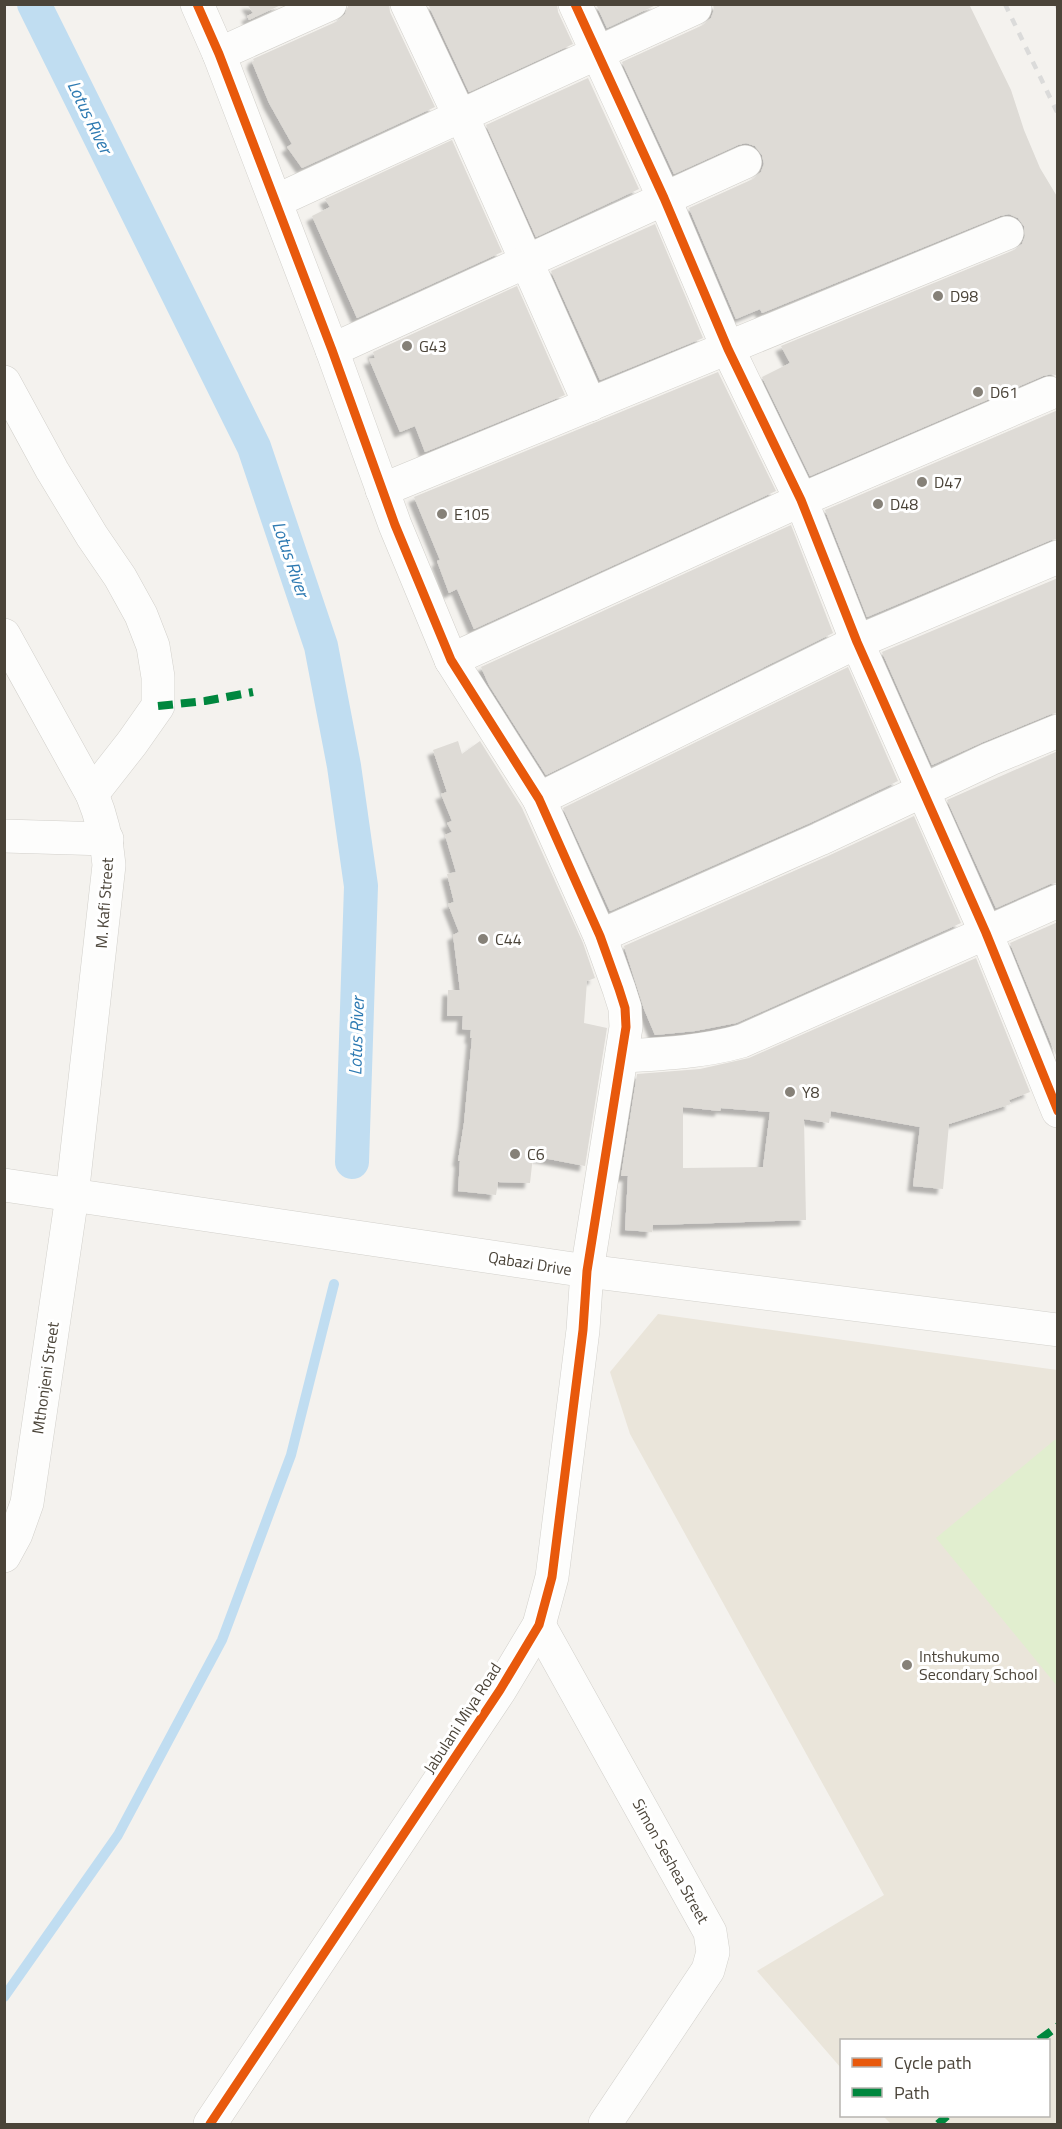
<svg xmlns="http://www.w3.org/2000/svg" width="1062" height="2129" font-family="'Titillium Web',sans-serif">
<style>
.education{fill:#eae5da}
.green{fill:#e1eecf}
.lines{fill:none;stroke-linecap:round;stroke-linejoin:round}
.stream{stroke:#c0ddf1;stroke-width:10}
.canal{stroke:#c0ddf1;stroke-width:34}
.building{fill:#dedbd6;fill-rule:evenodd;filter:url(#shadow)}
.minor-casing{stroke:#d2d0cb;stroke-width:34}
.tertiary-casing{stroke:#d2d0cb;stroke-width:34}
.minor{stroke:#fdfdfc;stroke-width:33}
.tertiary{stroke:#fdfdfc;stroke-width:33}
.rail{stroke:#dbdbda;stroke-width:4.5;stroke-dasharray:8 8;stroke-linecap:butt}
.quiet{stroke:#00873e;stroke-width:8;stroke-dasharray:15 8;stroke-linecap:butt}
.cycleway-casing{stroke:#fff;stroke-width:13}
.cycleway{stroke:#e8590c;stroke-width:9}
.poi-dot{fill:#868178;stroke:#fff;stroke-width:2}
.labels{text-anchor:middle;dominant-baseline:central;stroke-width:6;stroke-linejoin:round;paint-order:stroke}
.poi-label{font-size:16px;fill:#4b4439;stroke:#fff;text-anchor:start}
.street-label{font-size:16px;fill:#4b4439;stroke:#fff}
.water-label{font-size:18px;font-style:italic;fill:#2e7ab2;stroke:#fff}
</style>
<defs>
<filter id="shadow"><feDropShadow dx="-5.5" dy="5.5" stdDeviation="1.5" flood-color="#0004"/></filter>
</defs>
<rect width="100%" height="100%" fill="#f4f2ee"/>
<path class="education" d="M658,1314L1057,1370V2124H891L883,2116H1048V2040H842L841,2068L757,1971L884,1895L630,1434L610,1372Z"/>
<path class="green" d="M1057,1438V1686L936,1538Z"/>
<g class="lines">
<path class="stream" d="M4,1997L118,1835L222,1640L291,1455L334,1284"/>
<path class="canal" d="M34,4L254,447L321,646L344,766L361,886L352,1162"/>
</g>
<g class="building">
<path d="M247,4H283L249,20L247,16L253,13Z"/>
<path d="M349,4H389L390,12L435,107L302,168L287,147L292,144L269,103L252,62L254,61L253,59L338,21L345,14Z"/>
<path d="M428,4H557L558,12L573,44L469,92Z"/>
<path d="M596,4H658L607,28Z"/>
<path d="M713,4H969L1011,90L1024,130L1040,168L1058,198V376L1052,374L1043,376L810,476L762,377L790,363L781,346L1014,250L1022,244L1025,236L1024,226L1018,218L1009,214L1000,216L762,313L760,309L736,319L689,208L753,179L761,172L764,164L762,155L755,146L746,143L738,145L674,174L622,62L703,25L711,18L714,10Z"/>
<path d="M588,78L639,189L536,237L486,125Z"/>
<path d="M452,140L502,252L357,318L312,216L330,207L325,199Z"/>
<path d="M655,224L703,338L600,380L551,271Z"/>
<path d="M517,286L565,395L425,452L415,426L400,432L369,359L375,358L373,352Z"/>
<path d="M718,372L776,491L474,629L457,589L449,593L437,561L440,560L414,497Z"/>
<path d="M1058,410V539L1051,540L867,617L825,510Z"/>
<path d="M791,525L833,633L546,775L489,685L481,667Z"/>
<path d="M1058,578V713L1051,714L983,742L932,765L882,652Z"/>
<path d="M848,667L898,781L812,822L610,911L563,808Z"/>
<path d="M458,741L462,754L480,741L522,808L583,943L595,978L587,981L584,1023L607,1028L585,1166L533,1156L530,1183L498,1182L496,1195L458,1191L460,1161H458L464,1123L472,1038H470L471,1030L462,1029L463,1016H447L448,990H460L453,935L459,932L448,904L454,902L447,874L456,872L445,835L452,832L447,823L452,821L441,794L447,792L433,750Z"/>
<path d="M1058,751V883L1050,884L996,908L947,800Z"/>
<path d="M914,816L961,923L736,1023L695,1031L655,1035L644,1009L624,946L828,856Z"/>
<path d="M1058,922V1060L1010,943Z"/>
<path d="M976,958L1030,1092L1009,1100L1011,1104L949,1124L943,1189L913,1186L920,1127L831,1111L829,1123L804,1119L806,1220L653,1225L652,1232L625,1230L628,1176H621L637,1074L700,1069L749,1058ZM683,1107L720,1111L721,1108L770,1112L763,1167L683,1168Z"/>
</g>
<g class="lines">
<defs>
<g id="minor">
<path d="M197,4L219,54L332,350L395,525L451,660L539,799L600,936L619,989L625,1008L626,1027L587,1271L583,1330L552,1577L539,1625L500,1690L210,2124"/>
<path d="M407,4L453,102L462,116L590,405"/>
<path d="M575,4L664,198L728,349L801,500L857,642L986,933L1058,1111"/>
<path d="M219,54L330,4"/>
<path d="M276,201L695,8"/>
<path d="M332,350L745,162"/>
<path d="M4,382L52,470L92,536L120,577L141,615L153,646L158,677V706L132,743L92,794"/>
<path d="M382,490L1007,233"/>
<path d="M4,635L92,794C102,818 107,840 109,865L72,1196L27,1503L16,1534L4,1556"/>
<path d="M451,660L801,500L1050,393"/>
<path d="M539,799L857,642L1058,557"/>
<path d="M4,836L107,839"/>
<path d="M600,936L820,839L990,759L1058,731"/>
<path d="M622,1056C662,1054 703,1052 742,1041L1058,901"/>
<path d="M539,1625L710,1932L713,1952L708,1970L605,2124"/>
</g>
<path id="tertiary" d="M4,1185L587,1271L1058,1330"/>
</defs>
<use href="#minor" class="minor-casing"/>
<use href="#tertiary" class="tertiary-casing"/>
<use href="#minor" class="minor"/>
<use href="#tertiary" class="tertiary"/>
<g class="rail">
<path d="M1005,4L1058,114"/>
<path d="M1056,4L1058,8"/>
</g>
<g class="quiet">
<path d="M158,706L205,701L253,692"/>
<path d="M1039,2040L1058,2026"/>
<path d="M938,2124L947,2116"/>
</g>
<defs>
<g id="cycleway">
<path d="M197,4L219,54L332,350L395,525L451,660L539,799L600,936L619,989L625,1008L626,1027L587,1271L583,1330L552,1577L539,1625L500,1690L210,2124"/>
<path d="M575,4L664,198L728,349L801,500L857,642L986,933L1058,1111"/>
</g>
</defs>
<use href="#cycleway" class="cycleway-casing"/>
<use href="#cycleway" class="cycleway"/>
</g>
<g class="poi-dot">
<circle cx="938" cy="296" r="6"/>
<circle cx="407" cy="346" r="6"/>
<circle cx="978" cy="392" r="6"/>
<circle cx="922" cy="482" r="6"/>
<circle cx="878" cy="504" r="6"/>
<circle cx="442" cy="514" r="6"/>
<circle cx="483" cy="939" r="6"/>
<circle cx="790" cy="1092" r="6"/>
<circle cx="515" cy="1154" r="6"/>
<circle cx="907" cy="1665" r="6"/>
</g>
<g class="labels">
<g class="poi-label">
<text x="950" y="296">D98</text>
<text x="419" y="346">G43</text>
<text x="990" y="392">D61</text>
<text x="934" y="482">D47</text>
<text x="890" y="504">D48</text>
<text x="454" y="514">E105</text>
<text x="495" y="939">C44</text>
<text x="802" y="1092">Y8</text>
<text x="527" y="1154">C6</text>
<text x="919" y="1656">Intshukumo<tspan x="919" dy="18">Secondary School</tspan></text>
</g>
<g class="street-label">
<text transform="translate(104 903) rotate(-86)">M. Kafi Street</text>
<text transform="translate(530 1263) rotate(9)">Qabazi Drive</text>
<text transform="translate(45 1378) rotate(-82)">Mthonjeni Street</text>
<text transform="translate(462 1718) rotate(-57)">Jabulani Miya Road</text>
<text transform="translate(671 1861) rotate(61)">Simon Seshea Street</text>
</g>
<g class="water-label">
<text transform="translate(90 117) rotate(64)">Lotus River</text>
<text transform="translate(291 559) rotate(71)">Lotus River</text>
<text transform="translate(356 1036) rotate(-88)">Lotus River</text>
</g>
</g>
<rect width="1062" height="2129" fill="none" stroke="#4b4439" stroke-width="12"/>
<rect x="840" y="2039" width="210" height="78" fill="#ffffff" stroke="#b7b4b0" stroke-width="1.5"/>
<rect x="852" y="2058" width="30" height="9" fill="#e8590c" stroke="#b7b4b0" stroke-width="1.5"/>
<text x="894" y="2069" font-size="18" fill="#4b4439">Cycle path</text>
<rect x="852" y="2088" width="30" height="9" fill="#00873e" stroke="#b7b4b0" stroke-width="1.5"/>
<text x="894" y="2099" font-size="18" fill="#4b4439">Path</text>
</svg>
